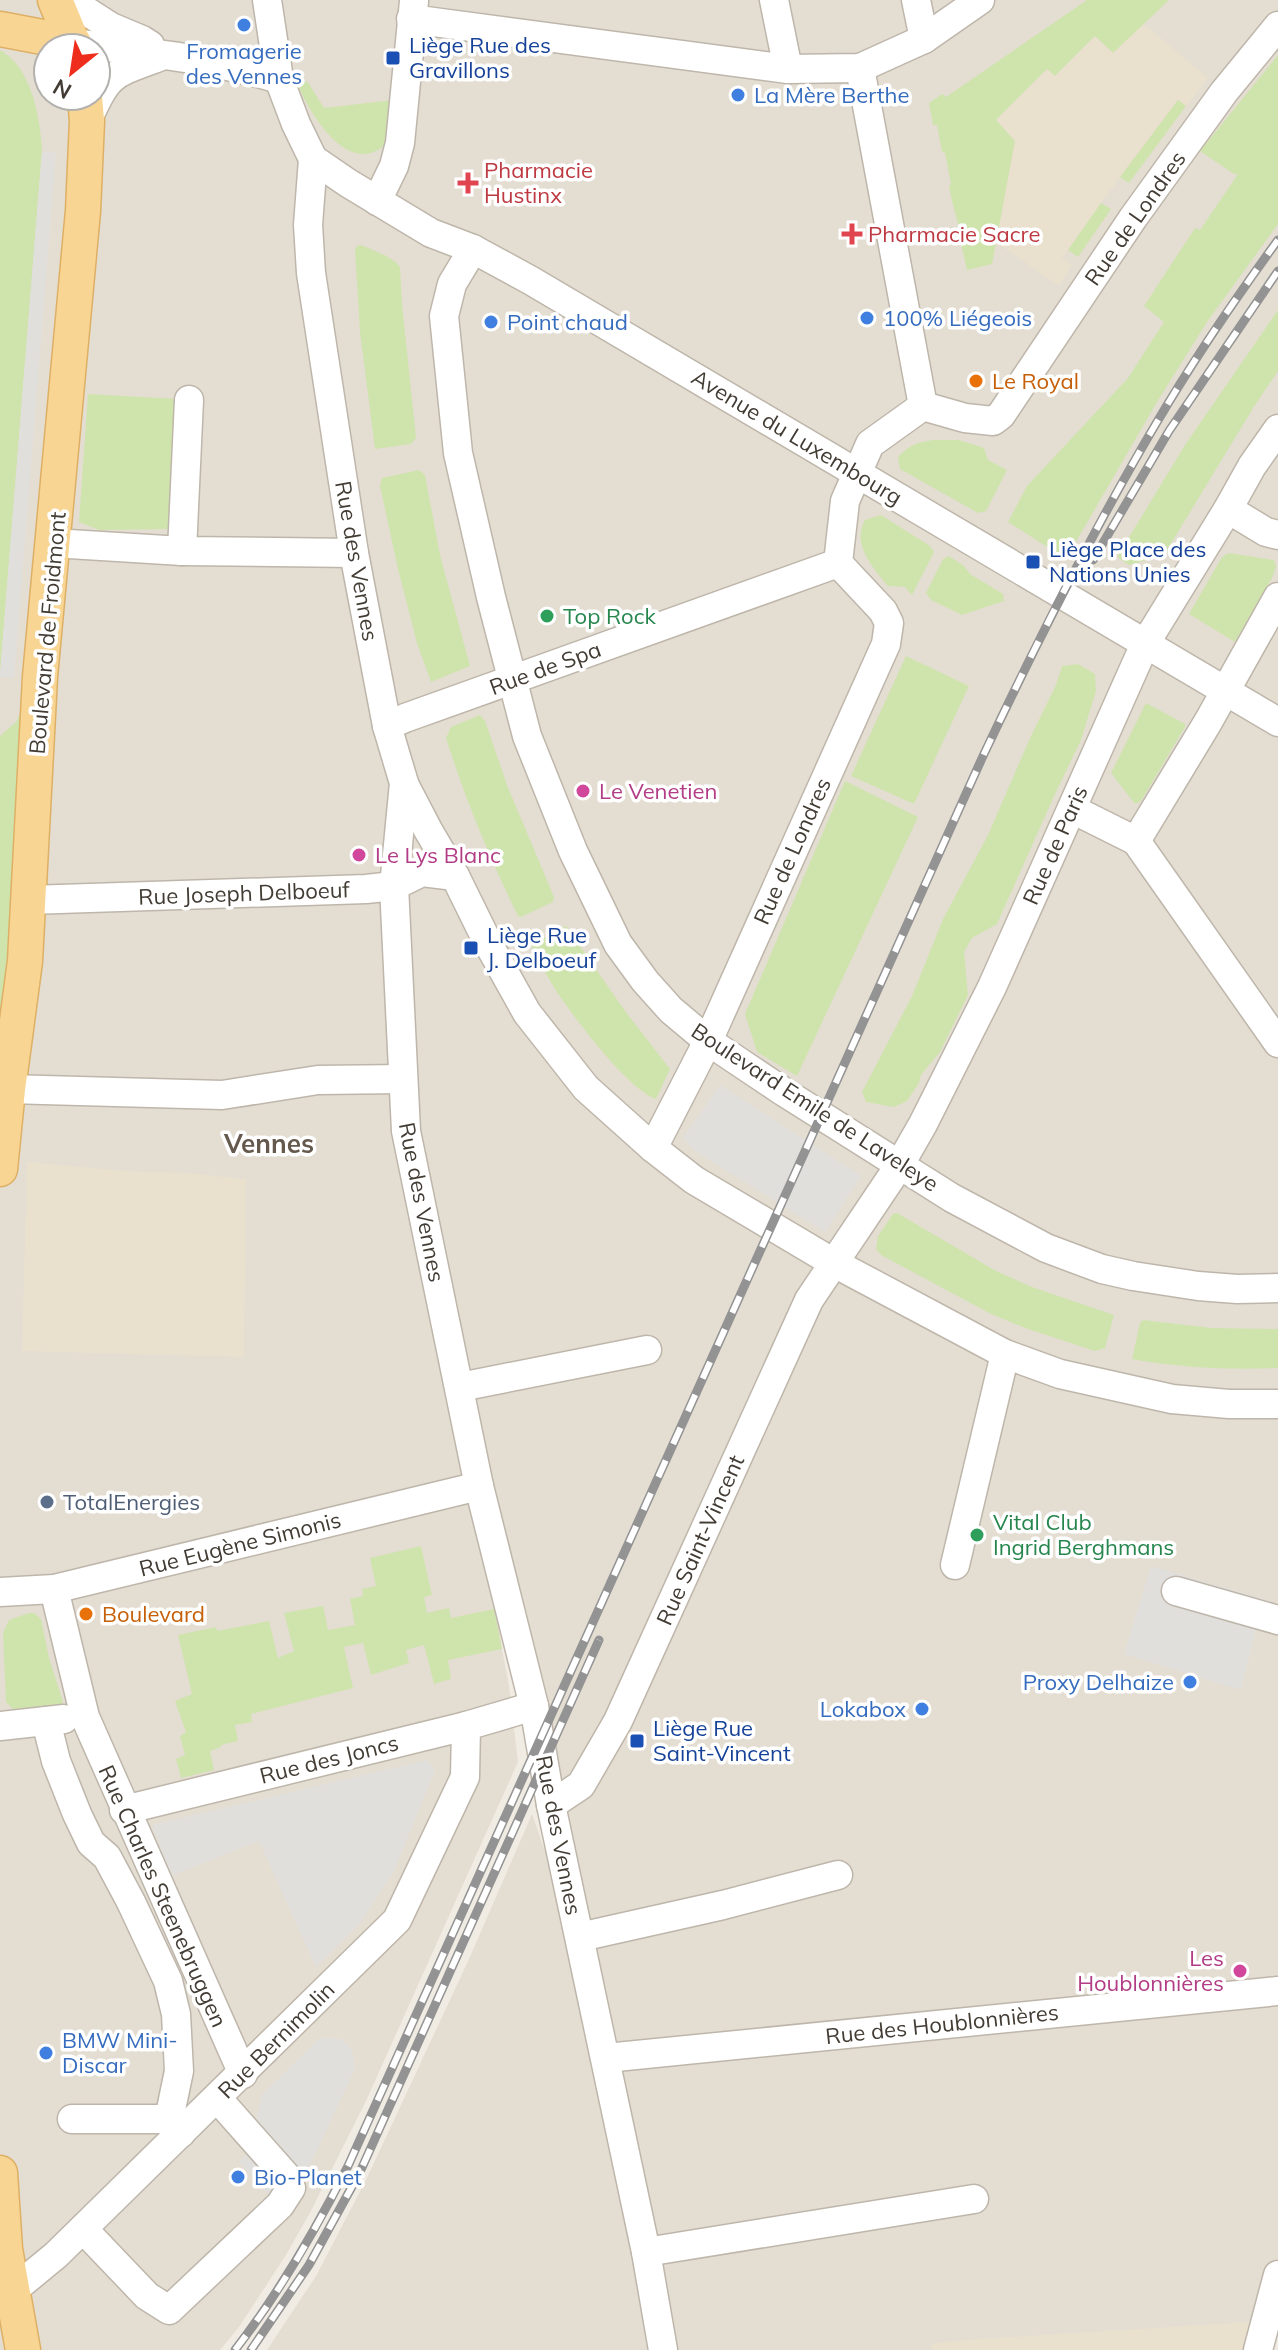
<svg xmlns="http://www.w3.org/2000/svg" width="1278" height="2350" font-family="Mulish,sans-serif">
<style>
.residential{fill:#e4ddd2;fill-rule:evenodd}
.education{fill:#e9e0ce}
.green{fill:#cfe4ad}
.parking{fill:#e1dfdc}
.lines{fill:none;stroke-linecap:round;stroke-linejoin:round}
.minor-casing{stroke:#beb6aa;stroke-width:31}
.major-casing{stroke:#ddb065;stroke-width:37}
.minor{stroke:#fff;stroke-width:28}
.major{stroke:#f9d594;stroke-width:34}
.rail-casing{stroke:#939393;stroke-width:9}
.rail{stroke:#fff;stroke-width:6;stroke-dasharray:18;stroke-linecap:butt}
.shop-dot{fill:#3f7fe0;stroke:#fff;stroke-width:3}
.transit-dot{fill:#1a4fb4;stroke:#fff;stroke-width:3}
.health-dot{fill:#e0444e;stroke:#fff;stroke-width:3}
.food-dot{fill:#e8710a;stroke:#fff;stroke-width:3}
.leisure-dot{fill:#2e9e5b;stroke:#fff;stroke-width:3}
.hotel-dot{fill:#d1479c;stroke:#fff;stroke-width:3}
.service-dot{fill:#5c6f8a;stroke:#fff;stroke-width:3}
.labels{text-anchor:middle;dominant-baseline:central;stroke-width:7;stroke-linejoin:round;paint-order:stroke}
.transit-label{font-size:22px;fill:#164399;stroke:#fff;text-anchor:start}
.shop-label{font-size:22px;fill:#366cbe;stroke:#fff;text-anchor:start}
.health-label{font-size:22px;fill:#be3a42;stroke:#fff;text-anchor:start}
.street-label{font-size:22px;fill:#423c34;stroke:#fff}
.food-label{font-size:22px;fill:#c56008;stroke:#fff;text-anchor:start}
.leisure-label{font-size:22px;fill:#27864d;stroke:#fff;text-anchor:start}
.hotel-label{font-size:22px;fill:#b23c85;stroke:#fff;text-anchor:start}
.service-label{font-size:22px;fill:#4e5e75;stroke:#fff;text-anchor:start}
.quarter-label{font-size:26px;font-weight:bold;fill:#64594c;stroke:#fff}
</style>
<rect width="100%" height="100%" fill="#f1ece3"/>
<g class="residential">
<path d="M0,0H1278V2288L1261,2350H666L462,1372L502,1649L509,1686L518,1762L366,2101L311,2211L286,2255L239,2327L220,2350H0ZM48,48H96V96H48Z"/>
<path d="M532,1814L548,1860L610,2140L636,2280L655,2350H267L316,2276L366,2180L469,1959Z"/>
</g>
<g class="education">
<path d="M1143,23L1208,78L1186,106L1177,101L1101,203L1062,258L1072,265L1059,286L996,242L1015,141L996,120L1048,69L1055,76L1095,36L1112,53Z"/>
<path d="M27,1162L125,1171L185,1173L246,1179L244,1357L22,1351Z"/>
<path d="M1250,2322L1242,2350H932L931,2344L964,2340Z"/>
</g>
<g class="green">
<path d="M1087,0H1169L1113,53L1095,36L1055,76L1047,69L996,120L1015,141L992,264L967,270L959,235L961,234C956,216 952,204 949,186L951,184L945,153L942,152L937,125H933L929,103L942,94L946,97Z"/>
<path d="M0,50C32,68 40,117 42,151L0,674Z"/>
<path d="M1278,55V224L1207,322L1157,402L1066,559L1008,522L1027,486L1128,378L1164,322L1144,306L1195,228L1200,230L1238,174H1234L1200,151Z"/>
<path d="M307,81L324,108L393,100C392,111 393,126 389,137C387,145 378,151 371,153C338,162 309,110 298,86Z"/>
<path d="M1178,100L1186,106L1129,183L1120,177Z"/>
<path d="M1101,203L1111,209L1078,257L1068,250Z"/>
<path d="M361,245C374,251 392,256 400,267L402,304L416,438L411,444L375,449L360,332L355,250L357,246Z"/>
<path d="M1278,310V371L1255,405L1164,555L1129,565L1117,557L1185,445Z"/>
<path d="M88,394L178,399L172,529L99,530L79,522Z"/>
<path d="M934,440H959L984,448L988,460L1007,470L986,511L978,513L900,469L898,457C909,445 918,442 934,440Z"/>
<path d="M419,470L425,475L440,555L470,666L431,682L417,643L398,569L380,486L382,478Z"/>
<path d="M881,515L930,546L934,552L912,595L905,587L888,586C873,568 851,544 865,520Z"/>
<path d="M1229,553L1274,560L1276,567L1272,578L1235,642L1189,614L1222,557Z"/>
<path d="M949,556L964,566L970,574L1003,594L1004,601L962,615L931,600L926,593L943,559Z"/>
<path d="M906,656L969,686L914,804L851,776Z"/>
<path d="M1078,664L1095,674L1096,691L1081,740L1055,794L997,924L972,938L964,952L968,995L940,1052L921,1075L919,1083L907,1101L894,1107L866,1102L862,1092L912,996L943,919L988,835L1030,738L1056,685L1062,666Z"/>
<path d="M1146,703L1185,724V727L1141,801L1135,804L1111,773Z"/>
<path d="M23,708V792L0,1053V736L16,722Z"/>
<path d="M480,715L485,721L507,785L554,897L553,902L521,917L518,916C490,859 465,799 446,738L451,727Z"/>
<path d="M845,781L918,817L797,1076L757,1052L745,1014Z"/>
<path d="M566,926L625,1011L670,1069L656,1099C628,1090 572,1015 555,989C546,975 539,960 531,945Z"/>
<path d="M897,1213L996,1271L1032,1287L1114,1315L1105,1348L1095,1351L1028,1329L991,1314L881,1255L876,1249L878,1236L893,1214Z"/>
<path d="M1143,1320L1212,1328L1278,1329V1368C1229,1370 1181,1368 1132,1359L1140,1323Z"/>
<path d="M421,1546L432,1595L424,1597L427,1613L449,1608L451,1618L494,1609L502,1649L448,1660L451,1679L434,1684L424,1645L406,1650L409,1663L371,1675L363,1643L344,1647L353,1688L251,1714L252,1722L235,1725L238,1741L221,1745V1747L210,1751L214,1770L181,1778L176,1759L185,1755L180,1736L186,1732L175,1701L192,1694L178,1635L216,1627L217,1631L269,1621L278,1658L294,1651L284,1613L323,1606L328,1630L355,1625L350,1599L363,1596L362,1589L376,1586L370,1558Z"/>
<path d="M29,1613H34L41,1619L49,1658L63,1702L60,1706L15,1711L6,1702L3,1633L9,1620Z"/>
</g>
<g class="parking">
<path d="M42,151L56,153L14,678L0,677V674Z"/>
<path d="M720,1085L861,1176L825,1232L695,1151L683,1138Z"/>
<path d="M1151,1566L1271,1601L1256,1630L1241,1690L1124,1654Z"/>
<path d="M427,1760L435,1770L394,1871L361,1922L316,1967L259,1841L171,1876L152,1825Z"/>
<path d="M320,2038L341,2039L352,2050L355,2069L308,2169L269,2195L239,2162L267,2132L256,2119L262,2095Z"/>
</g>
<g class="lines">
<defs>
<g id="minor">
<path d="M69,0L111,27L142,40L150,45"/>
<path d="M267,0L279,79L296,124L313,159L308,225L311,273L354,553L387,726L404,783L394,886L406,1131L479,1486L534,1706L551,1805L646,2252L663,2350"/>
<path d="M774,0L788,69"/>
<path d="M916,0L924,39"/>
<path d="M411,19L788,69L860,68L924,39L980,0"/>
<path d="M74,43C142,52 213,59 279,79"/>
<path d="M860,68L923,406"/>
<path d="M87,121C109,73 110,75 159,57"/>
<path d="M313,159L348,183L431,233L473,249L530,280L1278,722"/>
<path d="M377,201L394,166L400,143L414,1"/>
<path d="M473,249L452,284L444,316L458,453L491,597L527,736L573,851L618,944L645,981L671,1010L708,1041L784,1092L952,1198L1046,1248L1102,1269L1133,1276L1198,1286L1237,1289L1278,1288"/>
<path d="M1228,509L1266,532L1278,535"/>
<path d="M53,543L182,551L354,553"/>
<path d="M182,551L189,400"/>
<path d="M838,563L845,501L870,444L923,406L965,418L993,421L1001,415L1133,218L1224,92L1278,26"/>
<path d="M387,726L405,718L838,563"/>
<path d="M404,784L428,830L455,876L489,945L527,1013L586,1088L653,1148L694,1180L834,1263L1005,1354L1060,1374L1172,1399L1229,1404H1278"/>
<path d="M1072,809L1136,841L1278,1043"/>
<path d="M1136,841L1208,722L1278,597"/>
<path d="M29,900L366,889L394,886L422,872L455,876"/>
<path d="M8,1089L222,1095L318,1080L403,1079"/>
<path d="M653,1148L708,1041L886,644L889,623L883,611L838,563"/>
<path d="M460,1387L647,1350"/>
<path d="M955,1565L1005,1354"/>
<path d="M54,1589L85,1717L243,2074"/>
<path d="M1176,1591L1278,1620"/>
<path d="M0,1592L54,1589L479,1486"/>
<path d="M46,1721L56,1761L77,1814L91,1843L107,1857L131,1902L168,1981L176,2014L179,2071L169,2119"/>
<path d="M0,1726L64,1719"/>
<path d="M551,1805L581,1785L618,1721L809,1300L899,1166L923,1124L992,987L1145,644L1228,509L1252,466L1278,429"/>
<path d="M124,1810L466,1726L534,1706"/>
<path d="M580,1937L723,1905L838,1875"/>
<path d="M606,2058L1278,1991"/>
<path d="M72,2119H169L181,2133"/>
<path d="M83,2229L147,2296L169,2310L280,2205L291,2188L287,2177L217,2098"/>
<path d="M646,2252L974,2199"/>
<path d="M0,2301L56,2255L397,1920L465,1777L466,1726"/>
<path d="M1258,2350L1278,2275"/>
</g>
<g id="major">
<path d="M55,0L75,48"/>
<path d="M0,29L74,43"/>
<path d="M0,1169L8,1089L25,961L40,677L83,211L87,121L85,96"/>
<path d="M0,2173L5,2249L23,2350"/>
</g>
</defs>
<use href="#minor" class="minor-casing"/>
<use href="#major" class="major-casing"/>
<use href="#minor" class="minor"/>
<use href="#major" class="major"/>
<defs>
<g id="rail">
<path d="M1093,560L1169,431L1278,271"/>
<path d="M235,2350C280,2292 315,2231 348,2166L983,756C1037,642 1093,530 1157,422C1194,359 1235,299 1278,240"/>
<path d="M251,2350L309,2265L360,2172L599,1640"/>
</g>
</defs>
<use href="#rail" class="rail-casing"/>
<use href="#rail" class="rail"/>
</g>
<g class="shop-dot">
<circle cx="244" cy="25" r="8"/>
<circle cx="738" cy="95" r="8"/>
<circle cx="867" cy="318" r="8"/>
<circle cx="491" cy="322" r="8"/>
<circle cx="1190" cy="1682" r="8"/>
<circle cx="922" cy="1709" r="8"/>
<circle cx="46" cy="2053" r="8"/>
<circle cx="238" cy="2177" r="8"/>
</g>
<g class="transit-dot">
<rect x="385" y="50" width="16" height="16" rx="4"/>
<rect x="1025" y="554" width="16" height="16" rx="4"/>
<rect x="463" y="940" width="16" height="16" rx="4"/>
<rect x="629" y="1733" width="16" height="16" rx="4"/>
</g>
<g class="health-dot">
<path d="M464 171h8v8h8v8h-8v8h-8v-8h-8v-8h8z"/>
<path d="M848 222h8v8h8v8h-8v8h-8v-8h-8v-8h8z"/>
</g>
<g class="food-dot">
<circle cx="976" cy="381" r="8"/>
<circle cx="86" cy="1614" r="8"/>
</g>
<g class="leisure-dot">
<circle cx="547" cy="616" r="8"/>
<circle cx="977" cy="1535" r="8"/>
</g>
<g class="hotel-dot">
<circle cx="583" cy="791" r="8"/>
<circle cx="359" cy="855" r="8"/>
<circle cx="1240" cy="1971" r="8"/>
</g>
<circle class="service-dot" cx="47" cy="1502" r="8"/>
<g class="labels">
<g class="transit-label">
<text x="409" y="45">Liège Rue des<tspan x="409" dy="25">Gravillons</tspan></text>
<text x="1049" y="549">Liège Place des<tspan x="1049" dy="25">Nations Unies</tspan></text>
<text x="487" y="935">Liège Rue<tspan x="487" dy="25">J. Delboeuf</tspan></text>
<text x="653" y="1728">Liège Rue<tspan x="653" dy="25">Saint-Vincent</tspan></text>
</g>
<g class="shop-label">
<text x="244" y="51" text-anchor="middle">Fromagerie<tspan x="244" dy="25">des Vennes</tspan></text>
<text x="754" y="95">La Mère Berthe</text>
<text x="883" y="318">100% Liégeois</text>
<text x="507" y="322">Point chaud</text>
<text x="1174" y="1682" text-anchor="end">Proxy Delhaize</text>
<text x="906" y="1709" text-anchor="end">Lokabox</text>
<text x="62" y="2040">BMW Mini-<tspan x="62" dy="25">Discar</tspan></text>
<text x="254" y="2177">Bio-Planet</text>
</g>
<g class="health-label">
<text x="484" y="170">Pharmacie<tspan x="484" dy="25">Hustinx</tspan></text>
<text x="868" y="234">Pharmacie Sacre</text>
</g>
<g class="street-label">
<text transform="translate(1135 218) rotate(-55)">Rue de Londres</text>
<text transform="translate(797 437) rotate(31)">Avenue du Luxembourg</text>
<text transform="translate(357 561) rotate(80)">Rue des Vennes</text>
<text transform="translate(47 633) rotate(-85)">Boulevard de Froidmont</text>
<text transform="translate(545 668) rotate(-20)">Rue de Spa</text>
<text transform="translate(1055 845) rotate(-66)">Rue de Paris</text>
<text transform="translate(792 851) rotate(-66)">Rue de Londres</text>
<text transform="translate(244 893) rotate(-2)">Rue Joseph Delboeuf</text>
<text transform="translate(815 1107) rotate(33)">Boulevard Emile de Laveleye</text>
<text transform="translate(422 1202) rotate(79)">Rue des Vennes</text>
<text transform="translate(700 1540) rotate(-66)">Rue Saint-Vincent</text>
<text transform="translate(240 1544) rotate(-14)">Rue Eugène Simonis</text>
<text transform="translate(329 1759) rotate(-14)">Rue des Joncs</text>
<text transform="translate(559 1835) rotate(79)">Rue des Vennes</text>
<text transform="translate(163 1896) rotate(66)">Rue Charles Steenebruggen</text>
<text transform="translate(942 2024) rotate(-6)">Rue des Houblonnières</text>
<text transform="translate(276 2040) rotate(-45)">Rue Bernimolin</text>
</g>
<g class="food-label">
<text x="992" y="381">Le Royal</text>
<text x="102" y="1614">Boulevard</text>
</g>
<g class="leisure-label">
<text x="563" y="616">Top Rock</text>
<text x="993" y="1522">Vital Club<tspan x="993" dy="25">Ingrid Berghmans</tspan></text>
</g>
<g class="hotel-label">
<text x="599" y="791">Le Venetien</text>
<text x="375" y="855">Le Lys Blanc</text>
<text x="1224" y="1958" text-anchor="end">Les<tspan x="1224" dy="25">Houblonnières</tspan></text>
</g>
<g class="service-label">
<text x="63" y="1502">TotalEnergies</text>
</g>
<g class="quarter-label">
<text x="269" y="1143">Vennes</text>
</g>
</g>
<g transform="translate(72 72) rotate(210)"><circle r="38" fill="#ffffff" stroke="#b3b1ae" stroke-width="2"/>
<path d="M0-6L14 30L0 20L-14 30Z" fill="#ef2d1c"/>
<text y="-12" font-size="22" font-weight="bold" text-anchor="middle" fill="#423c34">N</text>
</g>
</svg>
